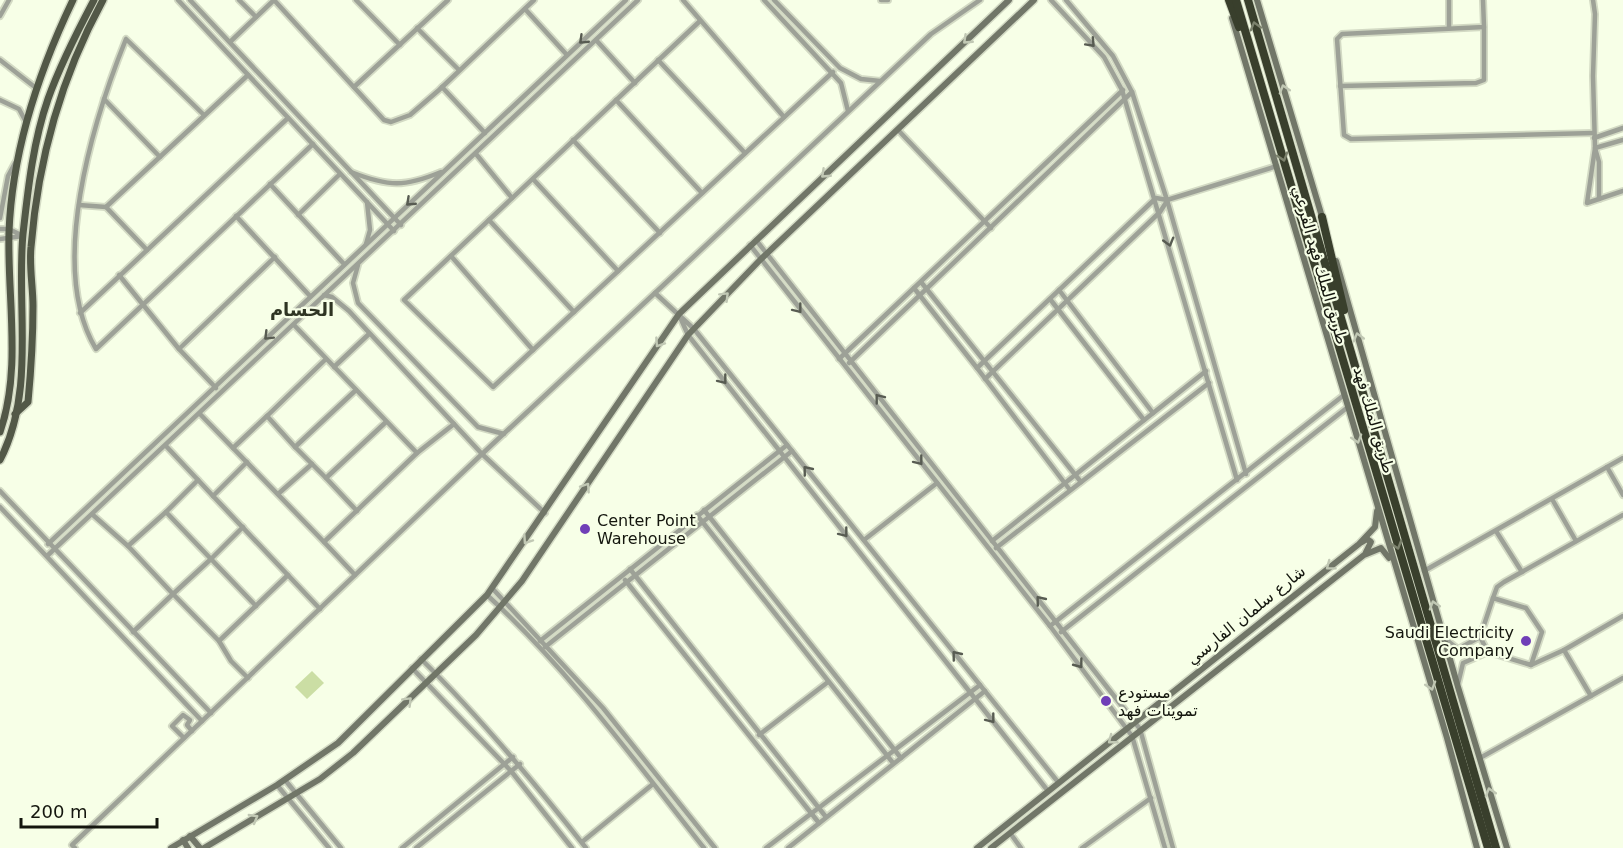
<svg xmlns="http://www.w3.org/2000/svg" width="1623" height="848" font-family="'DejaVu Sans',Cairo,sans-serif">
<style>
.green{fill:#cbdea4}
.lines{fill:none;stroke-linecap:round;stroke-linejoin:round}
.street-casing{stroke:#d3dac4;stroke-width:8}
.secondary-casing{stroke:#d3dac4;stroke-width:9}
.primary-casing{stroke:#d3dac4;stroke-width:10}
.highway-casing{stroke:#d3dac4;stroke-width:10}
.street{stroke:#9da197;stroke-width:4.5}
.secondary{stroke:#717668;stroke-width:6}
.primary{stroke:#525847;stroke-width:7}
.highway{stroke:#393f2c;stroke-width:8}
.oneway{stroke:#7c826d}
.oneway2{stroke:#585c52}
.oneway3{stroke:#c1c8b4}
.poi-dot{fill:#703fb7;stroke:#f7ffe7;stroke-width:2}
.labels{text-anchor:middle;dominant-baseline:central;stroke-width:4.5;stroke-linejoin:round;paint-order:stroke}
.street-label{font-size:16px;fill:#14160e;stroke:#f7ffe7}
.poi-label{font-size:16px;fill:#14160e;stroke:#f7ffe7;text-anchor:start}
.neighbourhood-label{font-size:18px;font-weight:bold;fill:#2f3523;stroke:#f7ffe7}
</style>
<rect width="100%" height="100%" fill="#f7ffe7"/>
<path class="green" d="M312,671L324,683L307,699L295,687Z"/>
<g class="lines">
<defs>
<g id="street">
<path d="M178,0L394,231"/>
<path d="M190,0L401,225"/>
<path d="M239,0L256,17"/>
<path d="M274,0L384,120L391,122L410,115L439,90L534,0"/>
<path d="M356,0L400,45"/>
<path d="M683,0L784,117"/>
<path d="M764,0L841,83L848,111"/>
<path d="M774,0L840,68L861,79L880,81"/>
<path d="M881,0H888"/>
<path d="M980,0L931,34L655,293L694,329L1058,782"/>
<path d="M1051,0L1104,57L1122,90L1237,480"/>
<path d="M1066,0L1113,56L1132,92L1167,200L1246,474"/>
<path d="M1449,0V28"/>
<path d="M1483,0L1484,27L1342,34L1337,39L1344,135L1351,139L1594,133"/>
<path d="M1593,0L1595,14L1593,76L1595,148L1587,203L1623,191"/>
<path d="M525,9L567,55"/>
<path d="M0,16L9,0"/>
<path d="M700,21L404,300L493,387L833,72"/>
<path d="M417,28L459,70"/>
<path d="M596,40L635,83"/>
<path d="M230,42L274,0"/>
<path d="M0,60L36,88"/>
<path d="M658,60L745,153"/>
<path d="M1340,86L1476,83L1484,80V27"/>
<path d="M354,87L448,0"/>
<path d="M442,87L485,133"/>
<path d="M104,99L160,157"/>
<path d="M0,100L19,109L26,122"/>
<path d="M616,100L702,193"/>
<path d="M204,115L126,39C93,121 47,268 96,349L313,144"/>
<path d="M898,130L991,228"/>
<path d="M1594,138L1623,128"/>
<path d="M573,140L660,233"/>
<path d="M476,154L512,198"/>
<path d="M351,172C389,187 405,187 441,172"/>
<path d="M533,179L618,271"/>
<path d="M270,184L344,264"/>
<path d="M1599,199V162L1595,148L1623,140"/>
<path d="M79,205L106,207L248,75"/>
<path d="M106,207L147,250"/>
<path d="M298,215L340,174"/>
<path d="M236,216L310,296"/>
<path d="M0,218L8,176L15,163"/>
<path d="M489,220L574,312"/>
<path d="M0,229H9L23,236L0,239"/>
<path d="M756,240L1140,729L1173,848"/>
<path d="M366,244L370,230L367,202"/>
<path d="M750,245L1050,626L1132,736L1165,848"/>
<path d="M451,256L533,350"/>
<path d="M358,265L353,283L358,303L478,427L504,434"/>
<path d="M119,275L179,349L216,388"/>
<path d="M921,282L1081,482"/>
<path d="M914,288L977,368"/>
<path d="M1059,290L1153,413"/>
<path d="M324,295L332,297L349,311L482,454L545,513"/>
<path d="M1050,299L1144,420"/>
<path d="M80,313L288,118"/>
<path d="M680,317L688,335L1048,791"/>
<path d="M179,349L275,257"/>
<path d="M839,359L1123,90"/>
<path d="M849,363L1132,92"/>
<path d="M334,367L369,334"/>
<path d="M985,379L1160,212L1167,201"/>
<path d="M200,414L324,542L417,453L294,325"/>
<path d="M267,416L326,359"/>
<path d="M166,446L198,480"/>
<path d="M295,447L326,478L386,422"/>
<path d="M233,448L267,416L295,447L356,390"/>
<path d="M417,453L454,424"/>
<path d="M247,462L213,496L320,609"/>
<path d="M1607,467L1623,495"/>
<path d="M326,478L357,511"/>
<path d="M1070,490L977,368L1156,198L1167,200L1277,166"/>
<path d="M0,491L211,713"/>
<path d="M278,494L312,464"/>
<path d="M213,496L198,480L166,512L211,559L243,527"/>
<path d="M1552,499L1576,541"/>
<path d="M0,507L202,721"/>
<path d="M704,510L901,758"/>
<path d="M166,512L128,546L173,594L211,559L256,606"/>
<path d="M93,515L128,546"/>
<path d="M697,515L893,763"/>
<path d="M1496,531L1522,572"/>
<path d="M864,540L937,483"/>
<path d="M992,541L1206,371"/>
<path d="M324,542L355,575"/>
<path d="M48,544L626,0"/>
<path d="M996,548L1209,383"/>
<path d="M47,556L638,0"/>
<path d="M630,569L826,817"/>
<path d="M1424,571L1623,458"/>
<path d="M625,580L819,823"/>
<path d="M492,588L603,708L715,848"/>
<path d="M487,595C569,670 635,761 704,848"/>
<path d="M1493,598L1497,587L1504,582L1623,515"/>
<path d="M1050,626L1344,395"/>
<path d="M133,632L173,594L219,641L288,575"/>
<path d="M1061,632L1348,407"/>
<path d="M1480,637L1488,652"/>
<path d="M1444,638L1458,649L1480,637L1493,598L1526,608L1542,632L1531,665L1488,652L1463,663L1458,684"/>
<path d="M219,641L231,661L248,678"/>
<path d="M540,641L787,445"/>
<path d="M545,647L792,451"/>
<path d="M1564,650L1623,616"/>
<path d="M421,659C481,718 534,782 586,848"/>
<path d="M1531,665L1564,650L1591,696"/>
<path d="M412,668L511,771L572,848"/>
<path d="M759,735L828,682"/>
<path d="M184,738L172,726L183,715L190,720L187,725L192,731"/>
<path d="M1480,758L1623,678"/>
<path d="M285,780L341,848"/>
<path d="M277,785L329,848"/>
<path d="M1010,833L1021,848"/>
<path d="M582,842L653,784"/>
<path d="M75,848L72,845L482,454L655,293"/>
<path d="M402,848L513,757"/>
<path d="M416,848L520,764"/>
<path d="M766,848L980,685"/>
<path d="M788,848L985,691"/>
<path d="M1082,848L1151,798"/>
</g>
<g id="secondary">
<path d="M1257,0L1323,220"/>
<path d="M1232,18L1447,738L1477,848"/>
<path d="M1336,261L1458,687L1507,848"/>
<path d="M1362,542L1367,539L1371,542L1366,552"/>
<path d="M190,836L200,848"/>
<path d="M183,840L188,848"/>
<path d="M171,848L277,785L338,743L487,595L679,314L1009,0"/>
<path d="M204,848L320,779L353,753L476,635L522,581L688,335L760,260L1034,0"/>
<path d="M977,848L1359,544L1375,527L1377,511"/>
<path d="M991,848L1364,555L1381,548L1389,558"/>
</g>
<g id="primary">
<path d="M15,414L28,402C31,370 33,338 33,306C33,287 29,266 31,247C38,159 61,77 103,0"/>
<path d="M0,432C22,369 7,297 9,232C12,150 38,73 73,0"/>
<path d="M0,460C36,390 16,308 23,234C28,189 33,142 48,99C60,65 77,32 94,0"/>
</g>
<g id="highway">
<path d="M1229,0L1239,27"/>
<path d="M1236,0L1488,848"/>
<path d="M1248,0L1496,848"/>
<path d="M1322,217L1344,310"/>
</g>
</defs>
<use href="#street" class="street-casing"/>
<use href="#secondary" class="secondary-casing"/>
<use href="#primary" class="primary-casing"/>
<use href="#highway" class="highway-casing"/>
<use href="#street" class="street"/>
<use href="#secondary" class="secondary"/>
<use href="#primary" class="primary"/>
<use href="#highway" class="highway"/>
</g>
<defs><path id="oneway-chevron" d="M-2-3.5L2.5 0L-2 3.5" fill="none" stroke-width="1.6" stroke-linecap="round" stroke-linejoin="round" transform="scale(1.5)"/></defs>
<g class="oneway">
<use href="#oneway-chevron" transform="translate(1255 26) rotate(-106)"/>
<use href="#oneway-chevron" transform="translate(1283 157) rotate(73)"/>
<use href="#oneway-chevron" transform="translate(1397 545) rotate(73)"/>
</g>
<g class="oneway2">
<use href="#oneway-chevron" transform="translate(583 40) rotate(136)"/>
<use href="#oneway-chevron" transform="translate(1091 43) rotate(47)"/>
<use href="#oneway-chevron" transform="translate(410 202) rotate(137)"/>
<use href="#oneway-chevron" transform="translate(1169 242) rotate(74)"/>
<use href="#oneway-chevron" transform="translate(798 309) rotate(52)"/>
<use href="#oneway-chevron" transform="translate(268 336) rotate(135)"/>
<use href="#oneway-chevron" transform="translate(723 380) rotate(52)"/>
<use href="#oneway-chevron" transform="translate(879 398) rotate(-128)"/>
<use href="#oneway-chevron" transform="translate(919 461) rotate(52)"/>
<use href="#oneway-chevron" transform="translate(807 470) rotate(-129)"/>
<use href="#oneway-chevron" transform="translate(844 533) rotate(52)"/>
<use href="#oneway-chevron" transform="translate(1040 600) rotate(-129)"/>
<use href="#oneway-chevron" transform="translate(956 655) rotate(-129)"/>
<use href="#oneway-chevron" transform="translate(1079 664) rotate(53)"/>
<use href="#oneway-chevron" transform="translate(991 719) rotate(52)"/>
</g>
<g class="oneway3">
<use href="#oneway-chevron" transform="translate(967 40) rotate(137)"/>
<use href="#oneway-chevron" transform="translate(1284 89) rotate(-107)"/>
<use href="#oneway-chevron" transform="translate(825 174) rotate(137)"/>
<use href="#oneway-chevron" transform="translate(725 296) rotate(-45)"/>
<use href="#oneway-chevron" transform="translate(1358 337) rotate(-106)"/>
<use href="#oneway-chevron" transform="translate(659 343) rotate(124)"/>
<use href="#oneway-chevron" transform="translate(1357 439) rotate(73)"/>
<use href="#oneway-chevron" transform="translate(586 487) rotate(-56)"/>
<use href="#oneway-chevron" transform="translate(527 540) rotate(124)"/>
<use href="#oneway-chevron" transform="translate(1330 566) rotate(143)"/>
<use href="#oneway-chevron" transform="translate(1434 605) rotate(-107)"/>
<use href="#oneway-chevron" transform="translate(1431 686) rotate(73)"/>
<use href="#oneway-chevron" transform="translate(408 701) rotate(-45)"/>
<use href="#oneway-chevron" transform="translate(1112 740) rotate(142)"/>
<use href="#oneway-chevron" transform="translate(1490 792) rotate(-107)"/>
<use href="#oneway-chevron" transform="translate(254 818) rotate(-30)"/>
</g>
<g class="poi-dot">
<circle cx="585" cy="529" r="6"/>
<circle cx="1526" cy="641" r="6"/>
<circle cx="1106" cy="701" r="6"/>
</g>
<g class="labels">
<g class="street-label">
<text transform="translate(1320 265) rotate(74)">طريق الملك فهد الفرعي</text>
<text transform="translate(1374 420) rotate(74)">طريق الملك فهد</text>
<text transform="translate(1246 615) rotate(-39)">شارع سلمان الفارسي</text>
</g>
<g class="poi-label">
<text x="597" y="520">Center Point<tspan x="597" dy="18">Warehouse</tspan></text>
<text x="1514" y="632" text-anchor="end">Saudi Electricity<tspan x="1514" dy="18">Company</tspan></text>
<text x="1118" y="692">مستودع<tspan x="1118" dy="18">تموينات فهد</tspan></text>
</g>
<g class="neighbourhood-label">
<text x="302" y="309">الحسام</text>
</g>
</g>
<path d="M21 818v9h136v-9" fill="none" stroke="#14160e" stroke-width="3"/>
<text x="30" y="818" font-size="18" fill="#14160e" stroke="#f7ffe7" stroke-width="4.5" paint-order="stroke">200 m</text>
</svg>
